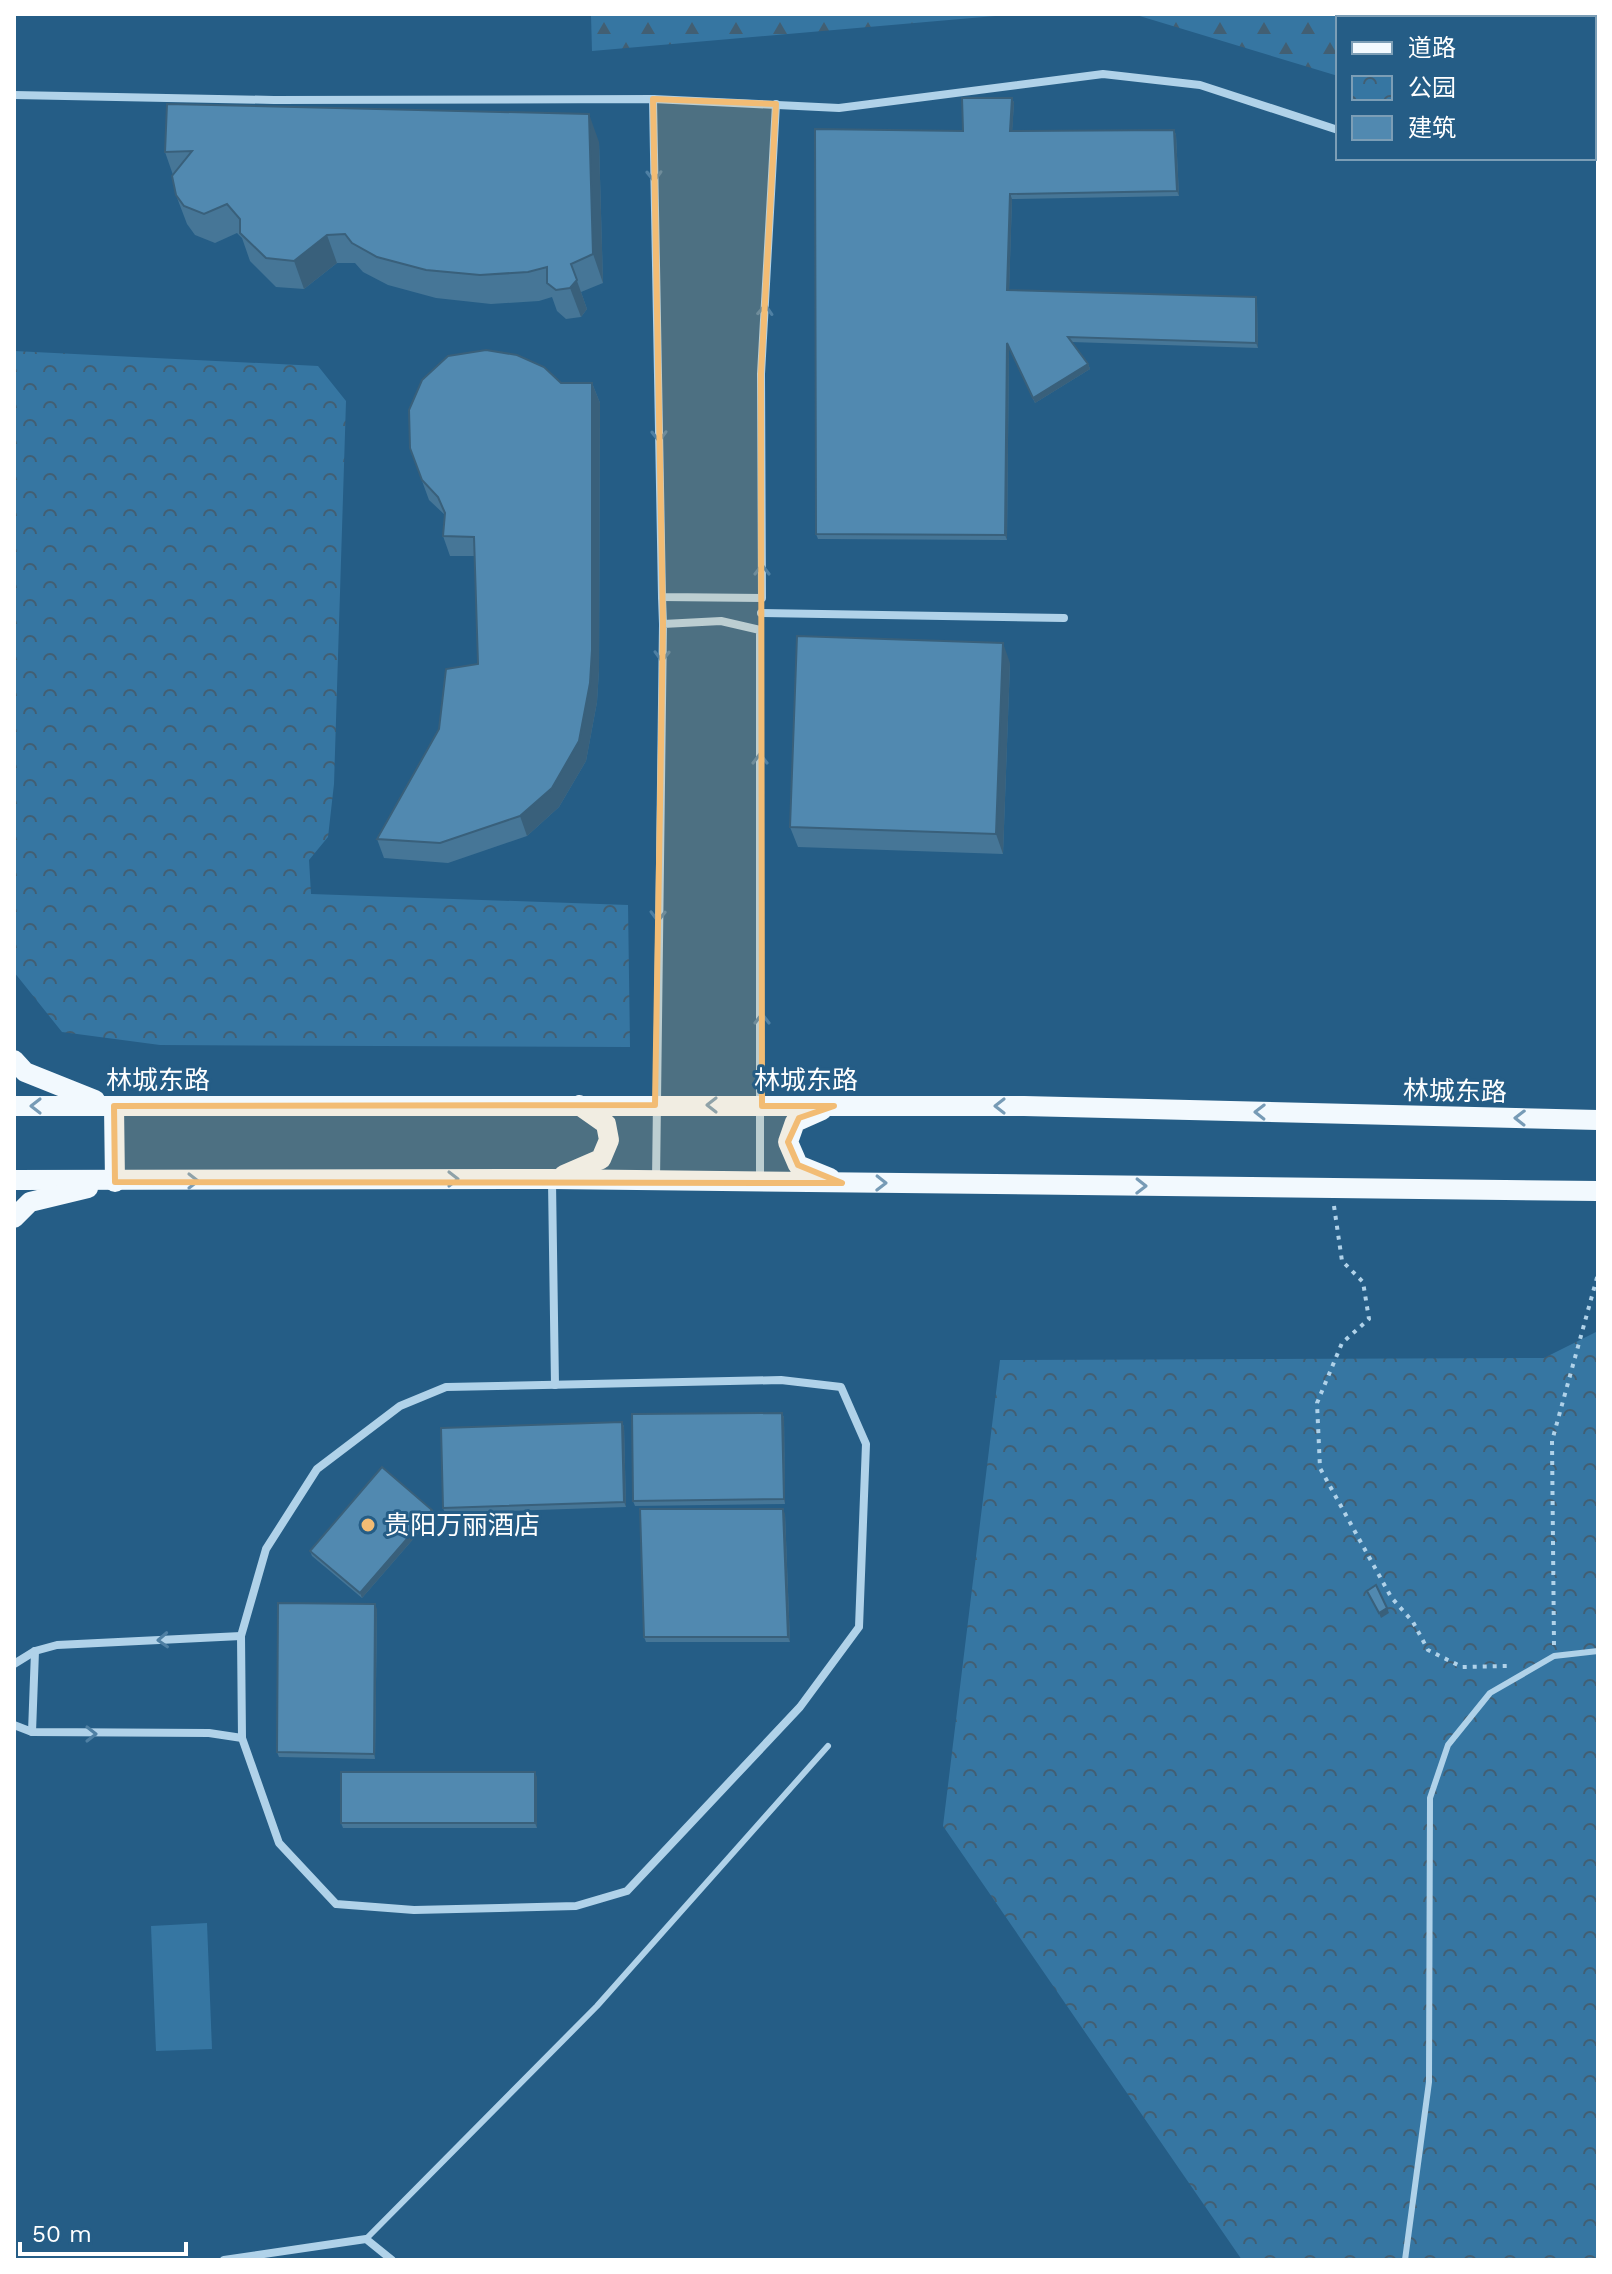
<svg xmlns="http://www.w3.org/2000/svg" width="1612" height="2274" font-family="'Work Sans','Noto Sans SC',sans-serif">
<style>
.forest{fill:url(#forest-firs)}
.park{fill:url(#park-crowns)}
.pitch{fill:#3676a2}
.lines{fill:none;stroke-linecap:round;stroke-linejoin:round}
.path{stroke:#b0d2e9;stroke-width:4;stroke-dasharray:4 6;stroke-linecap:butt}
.lane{stroke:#b0d2e9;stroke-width:6}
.street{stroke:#b0d2e9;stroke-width:8}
.primary{stroke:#f2f9fe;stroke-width:20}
.wall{fill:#467697}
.shaded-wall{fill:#39607b}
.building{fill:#5189b0;stroke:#39607b;stroke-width:2}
.oneway{stroke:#4f80a4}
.oneway2{stroke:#779bb6}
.marked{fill:#f2bc74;fill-opacity:0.2;stroke:#f2bc74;stroke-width:6;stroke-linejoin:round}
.poi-dot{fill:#f2bc74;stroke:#255d86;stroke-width:3}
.labels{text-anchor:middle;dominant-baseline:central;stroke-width:6;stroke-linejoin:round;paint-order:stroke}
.street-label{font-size:26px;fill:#fff;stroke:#255d86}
.poi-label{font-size:26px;fill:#fff;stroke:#255d86;text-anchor:start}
</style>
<defs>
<pattern id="forest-firs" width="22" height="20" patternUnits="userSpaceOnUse" patternTransform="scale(2)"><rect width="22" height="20" fill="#3676a2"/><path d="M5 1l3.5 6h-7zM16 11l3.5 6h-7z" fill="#425f73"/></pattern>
<pattern id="park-crowns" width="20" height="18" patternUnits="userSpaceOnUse" patternTransform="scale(2)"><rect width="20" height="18" fill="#3676a2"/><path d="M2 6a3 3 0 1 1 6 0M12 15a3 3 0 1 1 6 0" fill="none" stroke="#425f73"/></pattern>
</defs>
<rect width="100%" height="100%" fill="#255d86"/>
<g class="forest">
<path d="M591,14H1018L592,51Z"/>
<path d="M1133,14H1598V91H1594V18H1338V76Z"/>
</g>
<g class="park">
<path d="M14,351L318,366L346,401L334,784L328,837L309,860L311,894L628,905L630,1047L160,1045L62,1032L14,972Z"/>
<path d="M1598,1331V2260H1242L943,1826L1000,1360L1544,1358Z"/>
</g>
<path class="pitch" d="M207,1923L212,2049L156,2051L151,1926Z"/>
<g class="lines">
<g class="path">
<path d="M1334,1206L1342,1261L1363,1282L1369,1319L1342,1343L1317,1403L1320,1468L1391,1597L1413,1622L1428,1650L1462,1667L1507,1666"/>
<path d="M1554,1645L1552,1441L1598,1274"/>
</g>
<g class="lane">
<path d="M366,2239L597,2006L828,1746"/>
<path d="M1405,2260L1429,2082L1430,1798L1448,1745L1490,1693L1554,1656L1598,1651"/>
</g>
<g class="street">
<path d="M14,95L274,100L653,99L839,108L1103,74L1200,85L1338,130"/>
<path d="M653,99L662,597L762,598L761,374L776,104"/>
<path d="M1594,134H1598"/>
<path d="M662,597L663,624"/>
<path d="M761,613L1064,618"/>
<path d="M656,1181L663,624L721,621L760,630V1180"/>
<path d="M552,1182L555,1385"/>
<path d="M781,1380L841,1387L866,1444L859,1627L800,1707L627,1891L576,1906L414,1910L336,1904L279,1843L242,1738L241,1636L266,1549L317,1469L400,1406L446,1387Z"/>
<path d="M14,1664L35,1651L57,1645L241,1636"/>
<path d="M14,1725L32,1732L209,1733L242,1738"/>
<path d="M32,1732L35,1651"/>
<path d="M224,2260L366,2239L392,2260"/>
</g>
<g class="primary">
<path d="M14,1060L25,1072L95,1100"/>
<path d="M14,1106H1024L1598,1120"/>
<path d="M114,1106L115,1182"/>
<path d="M822,1110L795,1122L788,1142L798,1165L830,1178"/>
<path d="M564,1175L601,1159L609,1140L606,1124L579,1105"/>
<path d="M14,1180L552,1179L1598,1191"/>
<path d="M14,1218L30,1202L88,1188"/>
</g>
</g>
<g class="wall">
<path d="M1012,98L1014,103L1012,131L1174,130L1176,135L1179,196L1012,199L1009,290L1257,302L1258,348L1071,342L1088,364L1090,369L1035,403L1009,348L1007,540L818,539L816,534L963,131Z"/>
<path d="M167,104L599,142L603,283L581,292L587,309L581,317L566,319L557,311L552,297L539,301L491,304L436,298L388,285L363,272L355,263H337L304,289L276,287L250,261L242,238L237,233L215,243L195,235L187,224L176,195L173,175L165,152Z"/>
<path d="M561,383H592L600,403L599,670L597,702L586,761L559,807L527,836L448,863L384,858L377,839L478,664L475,556H450L443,536L445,515L429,500L410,448Z"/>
<path d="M1010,663L1003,854L798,847L790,827Z"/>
<path d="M782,1413L784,1418L785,1504L635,1506L633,1501Z"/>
<path d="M622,1422L624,1427L626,1507L445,1513L443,1508Z"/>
<path d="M432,1510L434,1515L362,1598L312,1556L310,1551Z"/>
<path d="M785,1514L790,1642H646L644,1637Z"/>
<path d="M377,1609L375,1759L279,1757L277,1752Z"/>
<path d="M537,1777V1828H343L341,1823Z"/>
</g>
<g class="shaded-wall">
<path d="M1012,98L1014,103L1012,136L1010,131Z"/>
<path d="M589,114L599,142L603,283L593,254Z"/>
<path d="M1174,130L1176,135L1179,196L1177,191Z"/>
<path d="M1010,194L1012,199L1009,295L1007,290Z"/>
<path d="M327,235L337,263L304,289L294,261Z"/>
<path d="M571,264L587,309L581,317L570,288Z"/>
<path d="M1256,297L1257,302L1258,348L1256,343Z"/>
<path d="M1007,343L1009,348L1007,540L1005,535Z"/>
<path d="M1088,364L1090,369L1035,403L1033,398Z"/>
<path d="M592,383L600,403L599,670L597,702L586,761L559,807L527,836L520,816Z"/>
<path d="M1003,643L1010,663L1003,854L996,834Z"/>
<path d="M782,1413L784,1418L785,1504L784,1499Z"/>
<path d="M622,1422L624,1427L626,1507L624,1502Z"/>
<path d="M783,1509L785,1514L790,1642L788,1637Z"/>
<path d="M432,1510L434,1515L362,1598L360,1593Z"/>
<path d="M375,1604L377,1609L375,1759L374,1754Z"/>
<path d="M1387,1608L1389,1613L1381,1618L1379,1613Z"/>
<path d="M535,1772L537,1777V1828L535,1823Z"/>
</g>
<g class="building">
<path d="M962,98H1012L1010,131L1174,130L1177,191L1010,194L1007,290L1256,297V343L1068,337L1088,364L1033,398L1007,343L1005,535L816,534L815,129L963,131Z"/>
<path d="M167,104L589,114L593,254L571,264L577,280L570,288L556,290L547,283V267L528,272L480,275L426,270L377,257L352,243L345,234L327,235L294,261L266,258L240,233V219L227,204L204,214L184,206L176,195L172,176L192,151L165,152Z"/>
<path d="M486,350L517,355L544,367L561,383H592V650L590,683L579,741L552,788L520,816L440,843L377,839L439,729L446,669L478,664L474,537L443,536L445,513L438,497L422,480L410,448L409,410L422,380L448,356Z"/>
<path d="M797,636L1003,643L996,834L790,827Z"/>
<path d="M782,1413L784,1499L633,1501L632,1414Z"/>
<path d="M622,1422L624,1502L443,1508L441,1428Z"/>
<path d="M382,1467L432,1510L360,1593L310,1551Z"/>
<path d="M640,1509H783L788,1637H644Z"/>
<path d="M1376,1585L1387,1608L1379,1613L1367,1591Z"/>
<path d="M278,1603L375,1604L374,1754L277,1752Z"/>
<rect x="341" y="1772" width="194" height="51"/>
</g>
<defs><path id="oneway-chevron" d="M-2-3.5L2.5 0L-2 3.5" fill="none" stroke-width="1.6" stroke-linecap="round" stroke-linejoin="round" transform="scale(2)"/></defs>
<g class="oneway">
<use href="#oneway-chevron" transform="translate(654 176) rotate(89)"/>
<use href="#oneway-chevron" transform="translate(765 310) rotate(-87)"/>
<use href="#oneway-chevron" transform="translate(659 436) rotate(89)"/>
<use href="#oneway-chevron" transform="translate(762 570) rotate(-90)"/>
<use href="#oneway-chevron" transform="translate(662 656) rotate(91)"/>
<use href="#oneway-chevron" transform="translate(760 759) rotate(-90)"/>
<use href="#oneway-chevron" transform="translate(658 916) rotate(91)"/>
<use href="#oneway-chevron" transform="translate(762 1019) rotate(-90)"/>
<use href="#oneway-chevron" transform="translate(163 1640) rotate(177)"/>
<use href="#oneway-chevron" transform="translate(91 1734)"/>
</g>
<g class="oneway2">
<use href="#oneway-chevron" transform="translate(712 1105) rotate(-180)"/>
<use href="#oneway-chevron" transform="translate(36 1106) rotate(-180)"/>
<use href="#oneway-chevron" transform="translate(1000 1106) rotate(-180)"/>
<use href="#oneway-chevron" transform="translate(1260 1112) rotate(-179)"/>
<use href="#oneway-chevron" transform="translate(1520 1118) rotate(-179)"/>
<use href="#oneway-chevron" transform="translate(453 1179)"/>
<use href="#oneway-chevron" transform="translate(193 1181)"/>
<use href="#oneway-chevron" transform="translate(881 1183) rotate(1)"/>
<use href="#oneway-chevron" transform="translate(1141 1186) rotate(1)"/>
</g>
<path class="marked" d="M653,99L776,104L761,374L762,1106H834L799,1118L788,1142L798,1165L842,1183L115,1182L114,1106L655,1105L663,624Z"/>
<circle class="poi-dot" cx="368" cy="1525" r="8"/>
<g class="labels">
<g class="street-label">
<text x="158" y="1080">林城东路</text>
<text x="806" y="1080">林城东路</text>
<text transform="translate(1455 1091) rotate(1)">林城东路</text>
</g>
<g class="poi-label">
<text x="384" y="1525">贵阳万丽酒店</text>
</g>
</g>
<rect width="1612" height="2274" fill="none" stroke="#ffffff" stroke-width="32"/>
<rect x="1336" y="16" width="260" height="144" fill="#255d86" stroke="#7c9eb6" stroke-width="2"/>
<rect x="1352" y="42" width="40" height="12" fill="#f2f9fe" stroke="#7c9eb6" stroke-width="2"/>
<text x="1408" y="56" font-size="24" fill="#ffffff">道路</text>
<rect x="1352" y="76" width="40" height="24" fill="url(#park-crowns)" stroke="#7c9eb6" stroke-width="2"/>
<text x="1408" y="96" font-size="24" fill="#ffffff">公园</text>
<rect x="1352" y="116" width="40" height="24" fill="#5189b0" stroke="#7c9eb6" stroke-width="2"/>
<text x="1408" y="136" font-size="24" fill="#ffffff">建筑</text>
<path d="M20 2242v12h166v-12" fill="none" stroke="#ffffff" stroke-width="4"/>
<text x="32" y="2242" font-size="24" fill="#ffffff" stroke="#255d86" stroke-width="6" paint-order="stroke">50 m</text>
</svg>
